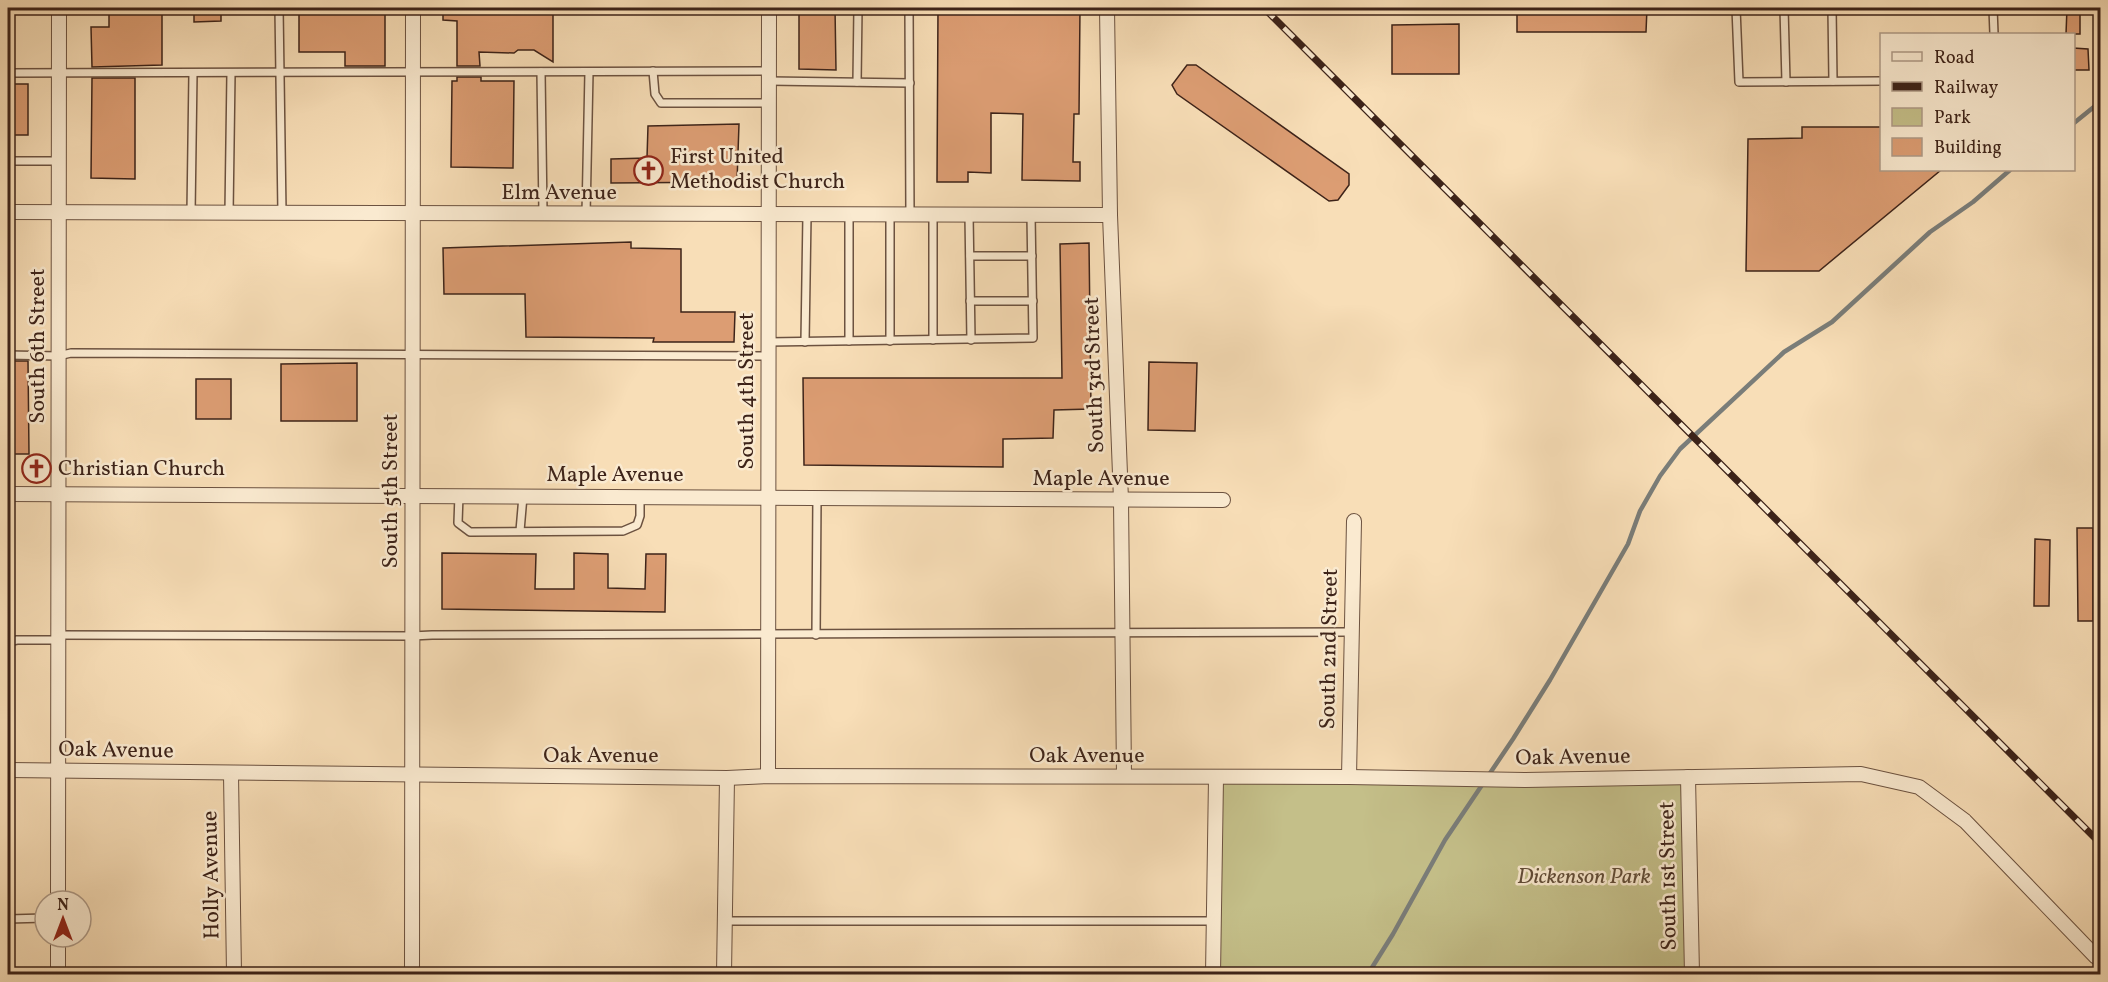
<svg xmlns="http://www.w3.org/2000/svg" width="2108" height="982" font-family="Vollkorn,serif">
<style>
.green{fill:#c4bf89;stroke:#807151;stroke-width:1.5}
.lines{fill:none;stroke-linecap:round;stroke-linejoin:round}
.stream{stroke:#7a7d79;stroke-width:4.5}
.building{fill:#dc9d73;stroke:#3d2319;stroke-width:1.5}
.lane-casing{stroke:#6c5240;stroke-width:10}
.street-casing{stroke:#6c5240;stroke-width:16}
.lane{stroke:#faead0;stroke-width:7}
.street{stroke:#faead0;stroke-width:14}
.rail-casing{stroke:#3d2319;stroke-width:7}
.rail{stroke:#faead0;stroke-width:4.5;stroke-dasharray:14;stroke-linecap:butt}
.labels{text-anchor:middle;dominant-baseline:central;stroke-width:5;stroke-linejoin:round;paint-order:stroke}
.poi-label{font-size:22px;fill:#3d2319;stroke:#faead0;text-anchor:start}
.street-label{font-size:22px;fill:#3d2319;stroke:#faead0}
.park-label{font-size:22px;font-style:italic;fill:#5f4a35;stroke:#faead0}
</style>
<rect width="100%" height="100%" fill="#f8deb7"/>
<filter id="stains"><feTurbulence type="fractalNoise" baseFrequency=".00333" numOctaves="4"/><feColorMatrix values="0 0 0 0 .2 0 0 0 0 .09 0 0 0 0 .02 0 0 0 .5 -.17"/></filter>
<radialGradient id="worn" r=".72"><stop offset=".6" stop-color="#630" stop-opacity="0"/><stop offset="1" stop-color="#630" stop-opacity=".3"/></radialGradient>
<path class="green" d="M1688,777L1692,974H1213L1216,778Z"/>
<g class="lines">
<g class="stream">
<path d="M2074,123L2100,102"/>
<path d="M1368,974L1393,934L1445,840L1513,739L1550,680L1628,544L1640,511L1660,476L1680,449L1784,352L1832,322L1930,232L1973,202L2010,170"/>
</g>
</g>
<g class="building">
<path d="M109,8H162V65L92,67L91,27H109Z"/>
<path d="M194,8H221V21L194,22Z"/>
<path d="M299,8H385V66H345V52H299Z"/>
<path d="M443,8H553V62L534,50H518L514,53L479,52L480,66H457V21L443,20Z"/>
<path d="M799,8H835L836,70L799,69Z"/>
<path d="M938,8H1080L1079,114H1074L1073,162H1080V181L1022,180L1023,114L991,113V173L968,172V182H937Z"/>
<path d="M1517,8H1647L1646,32H1517Z"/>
<path d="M2067,8H2080V34H2066Z"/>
<path d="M1459,24V74H1392V25Z"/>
<path d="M2073,48L2088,49L2089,70H2073Z"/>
<path d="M1187,65H1196L1349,174V185L1338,200L1329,201L1177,94L1172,85Z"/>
<path d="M457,77H481V81H514L513,168L451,167L452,81H457Z"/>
<path d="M92,78H135V179L91,178Z"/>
<rect x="8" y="84" width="20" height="51"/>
<path d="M739,124L737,182L611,183V159L647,158L648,126Z"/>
<path d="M1802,127H1881V170H1941L1819,271H1746L1748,139L1802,138Z"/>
<path d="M631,242V248L681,249V312H735L734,342H653L654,338L526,337L525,294H444L443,248Z"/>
<path d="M1089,243L1091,409L1054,410L1053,438L1003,439V467L804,465L803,378H1062L1060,244Z"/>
<path d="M8,361H28L29,454H8Z"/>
<path d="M1149,362L1197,363L1195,431L1148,430Z"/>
<path d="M357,363V421H281V364Z"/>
<rect x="196" y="379" width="35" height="40"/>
<path d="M2077,528H2093V621H2078Z"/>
<path d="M2035,539L2050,540L2049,606H2034Z"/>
<path d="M442,553L536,554L535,589H574V553L608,554V588L645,589L646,554H666L665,612L442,609Z"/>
</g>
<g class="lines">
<defs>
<g id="lane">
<path d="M279,8L282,213"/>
<path d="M909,8L910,215"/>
<path d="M1736,8L1739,82L1882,81"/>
<path d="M1784,8L1786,82"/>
<path d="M1832,8L1833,81"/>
<path d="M1993,8L1994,34"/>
<path d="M653,71L655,94L661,103H769"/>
<path d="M541,72L543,213"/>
<path d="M8,73L769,71"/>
<path d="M769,81L910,83"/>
<path d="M857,82L858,8"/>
<path d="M8,161H59"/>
<path d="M191,213L193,73"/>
<path d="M229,213L231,73"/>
<path d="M586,214L589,72"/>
<path d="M890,215V341"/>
<path d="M933,215V340"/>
<path d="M969,215L971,340"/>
<path d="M970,256H1032"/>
<path d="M970,301H1033"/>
<path d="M849,341V215"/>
<path d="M768,342L1033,338L1031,215"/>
<path d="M805,342L807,215"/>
<path d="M8,355L58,356L71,353L768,356"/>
<path d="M459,495L458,523L470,532L623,531L637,525L640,516V496"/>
<path d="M520,531L523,496"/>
<path d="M57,635L412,636L432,635L1351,632"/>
<path d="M816,635L817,497"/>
<path d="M8,642L17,640H57"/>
<path d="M8,919L45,918"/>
<path d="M724,921H1214"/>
</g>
<g id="street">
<path d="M1107,8L1110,215L1121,500L1124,776"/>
<path d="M8,212L1110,215"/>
<path d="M8,494L1223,500"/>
<path d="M8,770L727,778L768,776L1349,777L1525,780L1861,774L1919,787L1965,821L2096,957"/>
<path d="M231,774L234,974"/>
<path d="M768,776L769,8"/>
<path d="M1349,777L1354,521"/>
<path d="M1688,777L1692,974"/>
<path d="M58,901L59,8"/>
<path d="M58,937V974"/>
<path d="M412,974L413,8"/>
<path d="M724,974L727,778"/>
<path d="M1213,974L1216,778"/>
</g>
</defs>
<use href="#lane" class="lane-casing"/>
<use href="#street" class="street-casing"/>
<use href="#lane" class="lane"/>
<use href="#street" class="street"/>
<defs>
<path id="rail" d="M1264,8L2100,843"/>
</defs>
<use href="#rail" class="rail-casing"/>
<use href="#rail" class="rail"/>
</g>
<defs>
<symbol id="church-ring" viewBox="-11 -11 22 22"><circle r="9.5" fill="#faead0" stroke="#8f2418" stroke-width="1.5"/><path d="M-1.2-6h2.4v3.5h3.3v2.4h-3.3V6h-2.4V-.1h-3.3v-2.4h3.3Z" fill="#8f2418"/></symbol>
</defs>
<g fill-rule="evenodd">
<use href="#church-ring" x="632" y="154" width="33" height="33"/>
<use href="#church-ring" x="20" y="452" width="33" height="33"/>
</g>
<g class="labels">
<g class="poi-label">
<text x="670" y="157">First United<tspan x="670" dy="25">Methodist Church</tspan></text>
<text x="58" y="469">Christian Church</text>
</g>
<g class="street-label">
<text x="559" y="193">Elm Avenue</text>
<text transform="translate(38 346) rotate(-90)">South 6th Street</text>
<text transform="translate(1095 375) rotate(-92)">South 3rd Street</text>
<text transform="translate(747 391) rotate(-90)">South 4th Street</text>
<text x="615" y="475">Maple Avenue</text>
<text x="1101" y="479">Maple Avenue</text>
<text transform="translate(391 491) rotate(-90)">South 5th Street</text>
<text transform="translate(1330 649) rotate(-89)">South 2nd Street</text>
<text transform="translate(116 751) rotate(1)">Oak Avenue</text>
<text x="601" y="756">Oak Avenue</text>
<text x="1087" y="756">Oak Avenue</text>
<text transform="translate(1573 758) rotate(-1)">Oak Avenue</text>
<text transform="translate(212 875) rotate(-91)">Holly Avenue</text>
<text transform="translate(1669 876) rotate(-91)">South 1st Street</text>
</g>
<g class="park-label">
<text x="1584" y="877">Dickenson Park</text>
</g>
</g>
<rect width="2108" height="982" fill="none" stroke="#f8deb7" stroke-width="30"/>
<rect x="9" y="9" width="2090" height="964" fill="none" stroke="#3d2319" stroke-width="3"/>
<rect x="15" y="15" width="2078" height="952" fill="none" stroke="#3d2319" stroke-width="1.5"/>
<rect x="1880" y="33" width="195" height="138" fill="#faead0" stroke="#ae9a87" stroke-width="1.5"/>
<rect x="1892" y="52" width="30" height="9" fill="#faead0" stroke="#ae9a87" stroke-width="1.5"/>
<text x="1934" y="63" font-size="18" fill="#3d2319">Road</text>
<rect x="1892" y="82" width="30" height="9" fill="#3d2319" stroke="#ae9a87" stroke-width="1.5"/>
<text x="1934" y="93" font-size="18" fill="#3d2319">Railway</text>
<rect x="1892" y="108" width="30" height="18" fill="#c4bf89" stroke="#ae9a87" stroke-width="1.5"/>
<text x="1934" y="123" font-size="18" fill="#3d2319">Park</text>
<rect x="1892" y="138" width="30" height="18" fill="#dc9d73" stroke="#ae9a87" stroke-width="1.5"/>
<text x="1934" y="153" font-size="18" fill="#3d2319">Building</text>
<g transform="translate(63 919)"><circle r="28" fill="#faead0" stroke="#ae9a87" stroke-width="1.5"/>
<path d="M0-4.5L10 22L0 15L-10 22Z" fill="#8f2418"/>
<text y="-9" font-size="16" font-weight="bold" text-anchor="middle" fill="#3d2319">N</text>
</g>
<rect width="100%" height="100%" filter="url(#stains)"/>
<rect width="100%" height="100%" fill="url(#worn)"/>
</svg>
